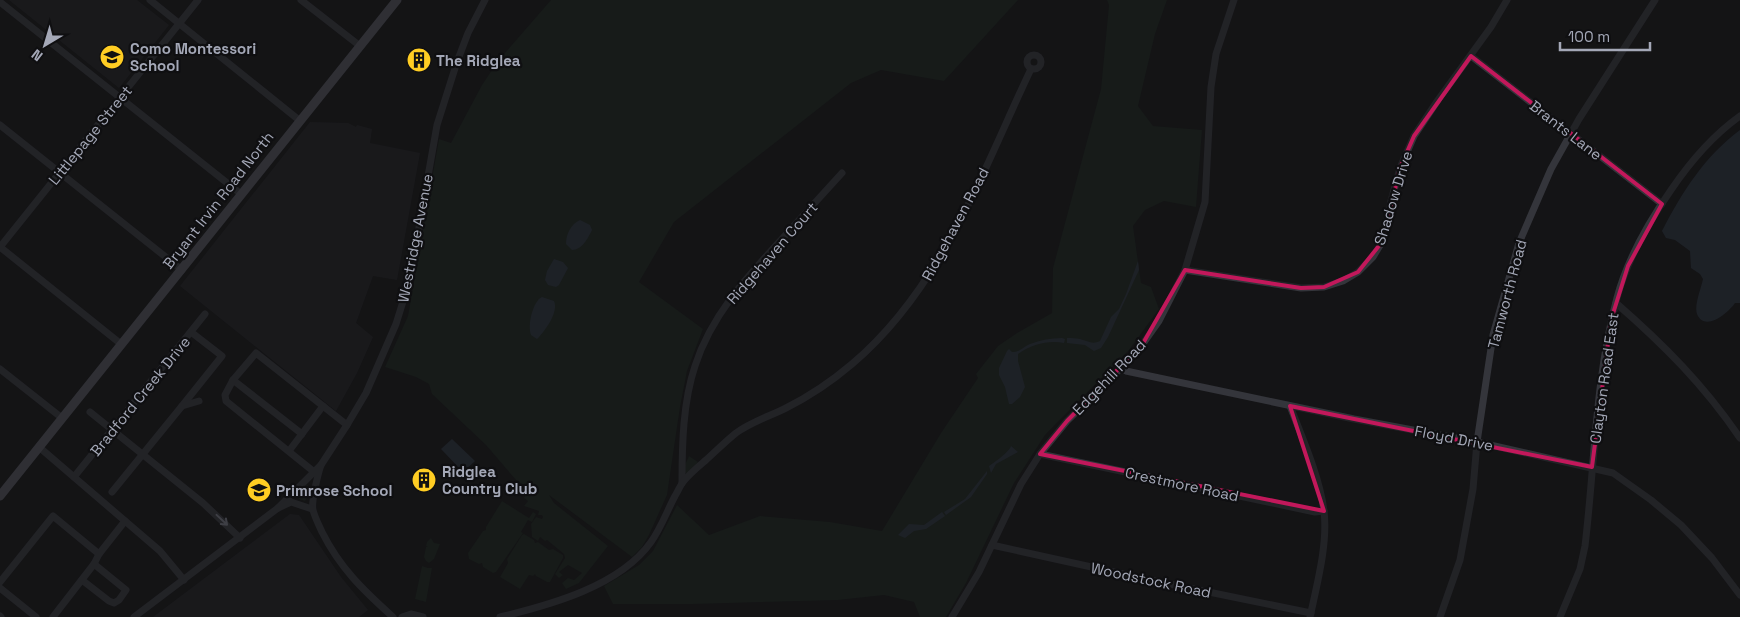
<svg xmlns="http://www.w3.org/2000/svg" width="1740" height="617" font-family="'Space Grotesk',sans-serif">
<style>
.built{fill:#202023}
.green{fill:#1b241d}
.water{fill:#29313b}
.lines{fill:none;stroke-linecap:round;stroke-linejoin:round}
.minor{stroke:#34353b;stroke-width:7}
.major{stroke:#50515a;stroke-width:9}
.oneway{stroke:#72747f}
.marked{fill:none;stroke:#c2185b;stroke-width:4;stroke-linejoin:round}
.labels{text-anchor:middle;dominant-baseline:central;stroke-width:4.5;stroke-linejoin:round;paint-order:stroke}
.poi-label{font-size:15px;font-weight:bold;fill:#a4a8b7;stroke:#0f0f11;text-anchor:start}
.street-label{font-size:15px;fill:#a4a8b7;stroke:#0f0f11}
</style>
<rect width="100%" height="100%" fill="#141416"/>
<g class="built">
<path d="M9,0H137L169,25L119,88Z"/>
<path d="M310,122L348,123L356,127L357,125L372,129L370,143L420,153L397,280L373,276L356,323L373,337L357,373L336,411L180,286Z"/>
<path d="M290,514L299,515L341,577L368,610L359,617H153Z"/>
</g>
<g class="green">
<path d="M551,0H1018L944,81L881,70L851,83L674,222L639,282L703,329L687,371L680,407L667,495L649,535L642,547L632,557L549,495L554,503L608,546L579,583L566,589L562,583L568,578L574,580L582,573L568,565L559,572L563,575L559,578L555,574L565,558L564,554L547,540L545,541L540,537L538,541L532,537L531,524L536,517L542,519L543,517L542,515H538L539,511L524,506L528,501L524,498L526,493L530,490L516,480L486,445L432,394L429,384L416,377L385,367L408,316L439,139L451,143L482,85L498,61Z"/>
<path d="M1107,0H1167L1155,34L1138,106L1153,126L1202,130L1196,207L1164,201L1145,210L1133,226L1141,283L1151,287L1159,309L1129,350L1045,435L1014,483L966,583L946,617H920L914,602L884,595L838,600L693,604H613L604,586L639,565L653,551L677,505L709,535L760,516L830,522L882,531L941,433L978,378L976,374L998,346L1017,333L1052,313L1053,268L1101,89L1109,5Z"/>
<path d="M689,456L698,462L688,473H685V465Z"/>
<path d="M307,485L310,487L308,497L305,501L299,499L298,496Z"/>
<path d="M502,501L529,518L533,512L536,514L532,522L528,520L521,532L523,533L496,572L493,573L483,567L482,563L479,564L469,559L468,553L483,531L486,530V527Z"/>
<path d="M524,534L534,540L535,543L538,542L549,550L553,549L563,555V558L550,582H547L536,576L535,574L533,576L529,575L520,589L500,577L508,563L507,559L522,535Z"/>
<path d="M431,538L434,543L440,544L434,559L429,563L426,561L424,557L426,547H428L426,546L427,542Z"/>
<path d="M422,566L428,568H432L426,602L415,599Z"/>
</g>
<g class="water">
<path d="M1740,130V303H1735C1729,312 1705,333 1697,314C1694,305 1701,289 1703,279L1700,274L1691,268L1690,251L1675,240L1666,238L1662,231C1682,192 1705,156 1740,130Z"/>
<path d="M580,220L590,225L592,230C588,238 582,250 572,250L566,244C566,234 571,224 580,220Z"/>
<path d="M554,259L563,262L568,268L559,285L556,287L548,285L545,280L547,271Z"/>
<path d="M1138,261L1139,270L1108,337L1101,348L1094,351L1085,345L1067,343V338C1072,338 1076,338 1080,339C1088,341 1092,345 1100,341L1111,317L1119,309L1126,294Z"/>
<path d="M542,297L554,301C559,312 545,331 537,339L531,335C527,325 533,301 542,297Z"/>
<path d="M1062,338L1065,339L1064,343C1049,340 1032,344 1018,354V361L1025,387L1020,397L1012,404H1009L1005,387L999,375V368L1007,351L1009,349L1012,352C1020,352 1023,347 1030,344C1040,340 1051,338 1062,338Z"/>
<path d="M452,439L475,461L463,472L441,449Z"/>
<path d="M1011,446L1018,452L996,464L991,473L989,466C995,462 1009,452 1011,446Z"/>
<path d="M987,471V474L971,497L946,515L944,512L965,499Z"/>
<path d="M942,512L945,516L926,529L914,531L905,538L898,535L909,524L924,525Z"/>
</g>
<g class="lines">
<g class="minor">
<path d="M150,0L299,120"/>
<path d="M301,0L360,46"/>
<path d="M0,2L241,194"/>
<circle cx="1034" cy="62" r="7"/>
<path d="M1471,56L1662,204"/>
<path d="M0,125L182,270"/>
<path d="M0,247L198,0"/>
<path d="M0,247L121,344"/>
<path d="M1185,270L1301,288L1324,287L1343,281L1358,272L1373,257L1382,242L1391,201L1400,168L1414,136L1438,100L1491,27L1507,0"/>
<path d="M1616,303C1664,345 1704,385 1740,438"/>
<path d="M1122,367L1126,371L1354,419L1477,442L1613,473L1651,500L1681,525L1712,558L1740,595"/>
<path d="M0,369L62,418"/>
<path d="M233,380L302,434"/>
<path d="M182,406L222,356L191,332"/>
<path d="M1290,406C1302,437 1320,478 1324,511C1328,544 1317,584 1310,617"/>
<path d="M90,412L203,503L240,538"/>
<path d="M39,447L160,551L184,580"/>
<path d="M289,451L323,406"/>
<path d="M1040,454L1315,512L1324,511"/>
<path d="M321,465C318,474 311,502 313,510C315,518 319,525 322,532C340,568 363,590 393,617"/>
<path d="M313,471L226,401L225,395L233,380L256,353L347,425"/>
<path d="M74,477L205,314"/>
<path d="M682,483C682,444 683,402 695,366C711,316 746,278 780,241C801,218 821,196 842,173"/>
<path d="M112,492L182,406L199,401"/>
<path d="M278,508L321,465L347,425L366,393L396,324L410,279L437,125L457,62L468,33L485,0"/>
<path d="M992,545L1155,581L1311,613"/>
<path d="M82,580L109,601L114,603L119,600L126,590L94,564"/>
<path d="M0,582L53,516L99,554"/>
<path d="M0,588L36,617"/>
<path d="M0,616L1,617"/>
<path d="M53,617L94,564L99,554L125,521"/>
<path d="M134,617L278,508L291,502L312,509"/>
<path d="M402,617L411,614L423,617"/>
<path d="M500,617C550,605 620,586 651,542C661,528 667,511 675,496C678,491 680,486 683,482C689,474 699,466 706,460C716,451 726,441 736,433C751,422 770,416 786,408C810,396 832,381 852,364C942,288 982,172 1031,69"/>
<path d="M952,617L979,572L1021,484L1040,454L1067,421L1122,367L1142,345L1159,321L1185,270L1205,202L1211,87L1216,54L1234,0"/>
<path d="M1440,617L1460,560L1473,489L1477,442L1493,335L1519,243L1551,169L1579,119L1655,0"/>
<path d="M1560,617L1580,569L1585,546C1595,463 1595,379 1617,298C1627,260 1648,223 1671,190C1690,162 1712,136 1740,116"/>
</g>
<path class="major" d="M0,496L397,0"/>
</g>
<defs><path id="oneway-shaft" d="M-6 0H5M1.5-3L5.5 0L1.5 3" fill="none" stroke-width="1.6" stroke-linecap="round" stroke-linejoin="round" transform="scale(1.25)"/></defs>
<use class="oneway" href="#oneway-shaft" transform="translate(222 520) rotate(43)"/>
<path d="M0 0H1740V617H0ZM1471,56L1662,204L1628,266L1611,320L1592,467L1290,406L1324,511L1040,454L1067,421L1142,345L1185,270L1301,288L1324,287L1358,272L1382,242L1400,168L1414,136Z" fill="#141416" fill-opacity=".55" fill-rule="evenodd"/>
<path class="marked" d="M1471,56L1662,204L1628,266L1611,320L1592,467L1290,406L1324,511L1040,454L1067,421L1142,345L1185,270L1301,288L1324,287L1358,272L1382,242L1400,168L1414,136Z"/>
<defs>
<symbol id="school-disc" viewBox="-11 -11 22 22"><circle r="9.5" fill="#ffcd23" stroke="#0f0f11"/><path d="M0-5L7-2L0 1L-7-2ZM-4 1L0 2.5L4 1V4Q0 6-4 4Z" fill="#111"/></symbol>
<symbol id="building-disc" viewBox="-11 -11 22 22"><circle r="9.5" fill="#ffcd23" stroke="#0f0f11"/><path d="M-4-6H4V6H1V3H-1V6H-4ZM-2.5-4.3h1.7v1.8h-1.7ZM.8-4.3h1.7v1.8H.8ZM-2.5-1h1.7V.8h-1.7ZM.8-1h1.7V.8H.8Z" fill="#111"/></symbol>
</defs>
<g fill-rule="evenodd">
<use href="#school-disc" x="98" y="43" width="28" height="28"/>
<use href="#building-disc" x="405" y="46" width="28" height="28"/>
<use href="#building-disc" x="410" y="466" width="28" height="28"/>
<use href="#school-disc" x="245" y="476" width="28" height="28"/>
</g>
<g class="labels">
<g class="poi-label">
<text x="130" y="48">Como Montessori<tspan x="130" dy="17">School</tspan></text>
<text x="436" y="60">The Ridglea</text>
<text x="442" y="471">Ridglea<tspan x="442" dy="17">Country Club</tspan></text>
<text x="276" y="490">Primrose School</text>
</g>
<g class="street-label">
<text transform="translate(1566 130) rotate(38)">Brants Lane</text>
<text transform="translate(90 135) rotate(-51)">Littlepage Street</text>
<text transform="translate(1393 198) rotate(-73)">Shadow Drive</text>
<text transform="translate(218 200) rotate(-52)">Bryant Irvin Road North</text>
<text transform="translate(955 224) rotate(-62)">Ridgehaven Road</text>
<text transform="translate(415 238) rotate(-79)">Westridge Avenue</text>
<text transform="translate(772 253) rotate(-49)">Ridgehaven Court</text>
<text transform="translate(1507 294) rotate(-75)">Tamworth Road</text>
<text transform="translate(1109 377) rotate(-46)">Edgehill Road</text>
<text transform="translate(1604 378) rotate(-82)">Clayton Road East</text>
<text transform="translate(140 396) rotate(-51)">Bradford Creek Drive</text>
<text transform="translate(1454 438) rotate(11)">Floyd Drive</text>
<text transform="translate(1182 484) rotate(12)">Crestmore Road</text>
<text transform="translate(1151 580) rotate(12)">Woodstock Road</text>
</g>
</g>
<g transform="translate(45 45) rotate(218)" stroke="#0f0f11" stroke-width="4" paint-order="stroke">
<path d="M0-4L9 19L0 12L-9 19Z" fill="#a4a8b7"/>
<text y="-8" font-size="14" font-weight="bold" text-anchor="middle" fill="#a4a8b7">N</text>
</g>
<path d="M1560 42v8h90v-8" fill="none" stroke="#a4a8b7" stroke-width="2.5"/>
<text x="1568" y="42" font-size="15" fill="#a4a8b7" stroke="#0f0f11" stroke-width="4" paint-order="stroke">100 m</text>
</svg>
